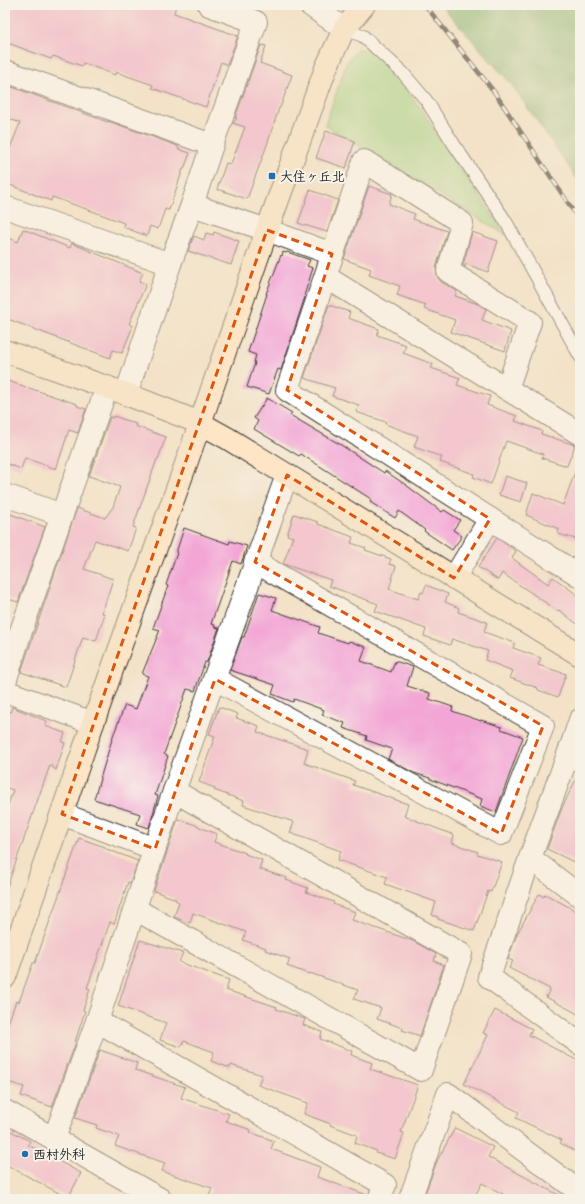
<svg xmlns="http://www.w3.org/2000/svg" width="585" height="1204" font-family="Itim,'Klee One',sans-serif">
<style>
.green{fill:#9ed485;stroke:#5d7850}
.forest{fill:#7eb672;stroke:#4d6947}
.building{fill:#f3a6d5}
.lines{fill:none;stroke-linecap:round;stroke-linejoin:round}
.lane-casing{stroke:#3c3a36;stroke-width:14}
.street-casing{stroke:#3c3a36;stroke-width:24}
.secondary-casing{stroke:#3c3a36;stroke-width:24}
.lane{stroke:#fff;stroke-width:12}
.street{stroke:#fff;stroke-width:22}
.secondary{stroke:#fde5c5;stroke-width:22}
.rail-casing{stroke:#1c1c1c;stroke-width:4.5}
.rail{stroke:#f7f3e8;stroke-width:3;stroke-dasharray:9;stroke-linecap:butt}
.marked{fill:none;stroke:#de560d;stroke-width:3;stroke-dasharray:8 5;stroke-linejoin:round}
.poi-dot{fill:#1f6fb2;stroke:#f7f3e8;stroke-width:1.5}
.labels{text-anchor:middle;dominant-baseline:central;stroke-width:4;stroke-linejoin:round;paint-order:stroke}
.poi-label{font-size:13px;font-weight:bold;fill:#1c1c1c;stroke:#f7f3e8;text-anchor:start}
</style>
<rect width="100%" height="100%" fill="#f7f3e8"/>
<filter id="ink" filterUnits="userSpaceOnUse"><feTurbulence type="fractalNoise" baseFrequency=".025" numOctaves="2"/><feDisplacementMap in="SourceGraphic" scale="8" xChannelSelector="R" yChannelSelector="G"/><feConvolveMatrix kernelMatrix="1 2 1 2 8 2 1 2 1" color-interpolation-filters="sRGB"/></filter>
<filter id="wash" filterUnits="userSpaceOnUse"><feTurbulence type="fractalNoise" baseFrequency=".012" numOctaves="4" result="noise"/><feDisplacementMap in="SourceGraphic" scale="16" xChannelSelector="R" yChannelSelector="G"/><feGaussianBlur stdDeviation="0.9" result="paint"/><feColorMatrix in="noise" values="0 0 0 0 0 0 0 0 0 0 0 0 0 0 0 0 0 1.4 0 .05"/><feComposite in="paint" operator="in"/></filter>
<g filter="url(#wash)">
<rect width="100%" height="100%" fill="#f3e2c7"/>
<path class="green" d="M357,49L370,50L399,77L506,235L325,125L347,62Z"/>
<path class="forest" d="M441,5H580V183L512,85Z"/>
<g id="blocks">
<g class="building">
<path d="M8,5H176L174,13L238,36L227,65L221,62L206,107L152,88L153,85L116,72L115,75L83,63L82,66L53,56L51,59L5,42V13Z"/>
<path d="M261,45L266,46L260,63L292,75L280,108H279L267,145L247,199L217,189L226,163L231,164L245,127L233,123L237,118H235Z"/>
<path d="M12,87L108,122V121L178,146V149L190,153L184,169H183L169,210L165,209L158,229L150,226L147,236L123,227L124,223L92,211L52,197L51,201L5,183V151L8,153L20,123L5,117V104Z"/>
<path d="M326,131L355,141L346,168L316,158Z"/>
<path d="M369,186L392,194L389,204L415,214L413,219L447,231L436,268L437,276L441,282L457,291L455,296L478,304L486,309L482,320L511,331L505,351L451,332L455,320L424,309L426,305L397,295L400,286L369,275L371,269L344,259Z"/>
<path d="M310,190L338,200L327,232L298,223Z"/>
<path d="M23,229L70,248L72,243L76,245L143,273L139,281L146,284L129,324L133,326L122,353L113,350L110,358L5,318V236L18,242Z"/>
<path d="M214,232L239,241L231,265L188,251L194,236L204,240L206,233L213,235Z"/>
<path d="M472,232L498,241L488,272L466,264L465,267L463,265Z"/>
<path d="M283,252L286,253L287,252L310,260L307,266L313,268L304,296L305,297L281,370L278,369L269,394L247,387L255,363L254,362L256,355L248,352L267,294H266L281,255L282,256Z"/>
<path d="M329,305L350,312L348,318L379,329L377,335L406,345L403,353L433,364L431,368L460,378L457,385L490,396L487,405L517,416L515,421L542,431L541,434L575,445L567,466L542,458L543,454L506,441L491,484L473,477L474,474L440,462L442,457L414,447L418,436L385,424L386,422L356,412L359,405L332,396L335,388L304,378Z"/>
<path d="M5,380L77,404V406L86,409L78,433L69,430L56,469L25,458L21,469L5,463Z"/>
<path d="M267,398L292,413L290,415L341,445L384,473L385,471L406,485L442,512L444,510L460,520L453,530L462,536L452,550L424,531L425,530L399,511L395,518L370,502L371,499L301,454L299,456L254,429L258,421L254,418Z"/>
<path d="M114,416L136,424L135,426L166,437L158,459H157L133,527L136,528L128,551L95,540L84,569L113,579L102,613L105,614L96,641L83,637L66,687L21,672L77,508L105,518L113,507L120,487L89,476L110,417L113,418Z"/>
<path d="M578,464H580V523L576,539L558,534L559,529L526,515L533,493L563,505Z"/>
<path d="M505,476L527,483L521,502L499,495Z"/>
<path d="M5,512L45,527L18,602L5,598Z"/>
<path d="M294,514L318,522V524L353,537L351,543L366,548L365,550L391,559L389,564L396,566L389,589L418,599L421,592L423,593L426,585L448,594L445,602L459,608L458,612L487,622L484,632L515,643L513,648L541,658L538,665L566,674L558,697L538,690V688L510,678L513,671L485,660L488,651L452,639L450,645L424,636L426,629L375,611L378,604L329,586L331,580L283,564L293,537L287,535Z"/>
<path d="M184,528L229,544L230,541L247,546L241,564L233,561L211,624L215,625L214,627L219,628L207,662H205L195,691L187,689L164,754L168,756L155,795L158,796L149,828L137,824L140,814L94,799L113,736L125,705L136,709L148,676L142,674L160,630L153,628L168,586L166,585L177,553H176Z"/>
<path d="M497,538L516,551L512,558L548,584L553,577L580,597V626L559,610L558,611L502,573L498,580L478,567Z"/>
<path d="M259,593L276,598L272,610L320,627L318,633L348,643L349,641L366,647L361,661L391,672L395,661L413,667L407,686L430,693L429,699L453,707L452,711L481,721V720L502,727L501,729L523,737L496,812L480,806L482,799L430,779V778L414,773L388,759L392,749L366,740L367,736L343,728L345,723L322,715L324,710L294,699L293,702L272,694L275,685L230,670L242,637H244Z"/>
<path d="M12,707L47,721L45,726L65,733L62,742L65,743L56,770L50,765L7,887L5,886V814L13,790L5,787V712L10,713Z"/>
<path d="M219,707L238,714L236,718L259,726L257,732L308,749L304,763L355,781L353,785L408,804L404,816L454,835L452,843L478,852L477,854L502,862L491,892L488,891L474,931L438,919V917L432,915L436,902L385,884L387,877L338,860L341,851L290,833L294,822L243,805L244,801L214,790L215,788L199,782L215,736L209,734Z"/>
<path d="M580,771V865L547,849L562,808Z"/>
<path d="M178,819L199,826V827L217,834L214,842L246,853L245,854L262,860L259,869L287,878L286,880L308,888L306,892L334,902L333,904L355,912L352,920L413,941L436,954L434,961L444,965L420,1036L402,1030L403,1028L377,1019L381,1008L354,999L358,990L310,973L309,974L287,966L290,959L265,950L266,948L243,940L246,932L193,913L190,923L174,917L179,902L175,900L176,899L154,891Z"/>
<path d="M79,838L105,847L104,848L138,861L130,883L128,882L114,924L110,922L87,988L90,989L83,1010L85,1011L75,1042H76L52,1107L21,1096L24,1087L5,1081V1032L16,1001L19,1002L33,963H35Z"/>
<path d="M539,894L544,897L545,894L580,913V1015L546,997L550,989L509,968L513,961L508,959L517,934Z"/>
<path d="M140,940L183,953L179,962L229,980L226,990L277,1007L276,1009L305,1019L303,1025L322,1032L320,1039L352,1051L351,1055L372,1063L370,1069L418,1085L401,1132L404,1133L395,1159L376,1153L377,1151L355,1143L357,1135L330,1125L331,1124L304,1114L308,1103L258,1085L262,1075L231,1065L230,1068L211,1061L214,1052L184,1041L181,1047L160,1040L166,1023L118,1006Z"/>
<path d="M495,1010L532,1029L529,1035L580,1062V1154L560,1143L562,1140L516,1118L519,1112L464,1084L488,1035L483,1033Z"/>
<path d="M100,1050L137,1063L135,1070L185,1087L181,1098L229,1114L226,1121L251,1130L250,1132L274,1141L271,1149L320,1167L317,1177L367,1195V1199H208L212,1188L162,1171L165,1163L115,1146L119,1136L96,1128L97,1125L75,1118Z"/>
<path d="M5,1128L30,1141L28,1145L81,1173L68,1198L5,1164Z"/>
<path d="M455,1128L493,1147L488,1157L566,1199H512L482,1183L473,1199H423L437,1161Z"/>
</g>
</g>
</g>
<g filter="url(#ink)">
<use href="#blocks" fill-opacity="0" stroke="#3c3a36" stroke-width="1"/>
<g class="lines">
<defs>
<path id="lane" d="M344,29L363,36L403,73L426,100L455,146L505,220L580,356"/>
<g id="street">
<path d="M310,5L344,29"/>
<path d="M5,71L212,145"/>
<path d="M192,205L267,230L332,254"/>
<path d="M5,207L170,264"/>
<path d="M326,277L580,434"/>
<path d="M507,389L530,322L448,271L462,223L364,161L287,390L580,576"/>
<path d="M126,394L170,264L192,205L212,145L256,22L209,5"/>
<path d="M5,495L62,515"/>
<path d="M454,578L490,519"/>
<path d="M215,679L501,834L543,726L255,562"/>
<path d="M5,682L20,634L107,387"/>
<path d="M5,691L93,723"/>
<path d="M580,720L573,741L530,858L489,977L580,1044"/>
<path d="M62,814L155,849"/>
<path d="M530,858L580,896"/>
<path d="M135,909L421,1070L461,954L174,791"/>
<path d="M97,1021L385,1185L379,1199"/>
<path d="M5,1111L160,1199"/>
<path d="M54,1139L97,1021L174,791L287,475"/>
<path d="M410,1199L448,1094L580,1192"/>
</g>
<g id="secondary">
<path d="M5,351L126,394L200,423L227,438L580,655"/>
<path d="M5,977L93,723L187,461L267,230L326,68L344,29L364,5"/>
</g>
</defs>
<use href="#lane" class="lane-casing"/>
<use href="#street" class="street-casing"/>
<use href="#secondary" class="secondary-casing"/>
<use href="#lane" class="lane"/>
<use href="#street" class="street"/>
<use href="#secondary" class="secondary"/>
<defs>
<path id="rail" d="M425,5L495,93L580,221"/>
</defs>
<use href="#rail" class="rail-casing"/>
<use href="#rail" class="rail"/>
</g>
</g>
<path d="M0 0H585V1204H0ZM267,230L332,254L287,390L490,519L454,578L287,475L255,562L543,726L501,834L215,679L155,849L62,814Z" fill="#f3e2c7" fill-opacity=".55" fill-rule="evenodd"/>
<path class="marked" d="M267,230L332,254L287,390L490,519L454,578L287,475L255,562L543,726L501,834L215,679L155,849L62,814Z"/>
<g class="poi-dot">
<rect x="268" y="172" width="8" height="8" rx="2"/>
<circle cx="25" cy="1154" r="4"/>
</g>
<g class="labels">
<g class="poi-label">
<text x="280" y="176">大住ヶ丘北</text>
<text x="33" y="1154">西村外科</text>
</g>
</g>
<rect width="585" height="1204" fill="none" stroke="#f7f3e8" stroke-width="20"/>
</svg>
